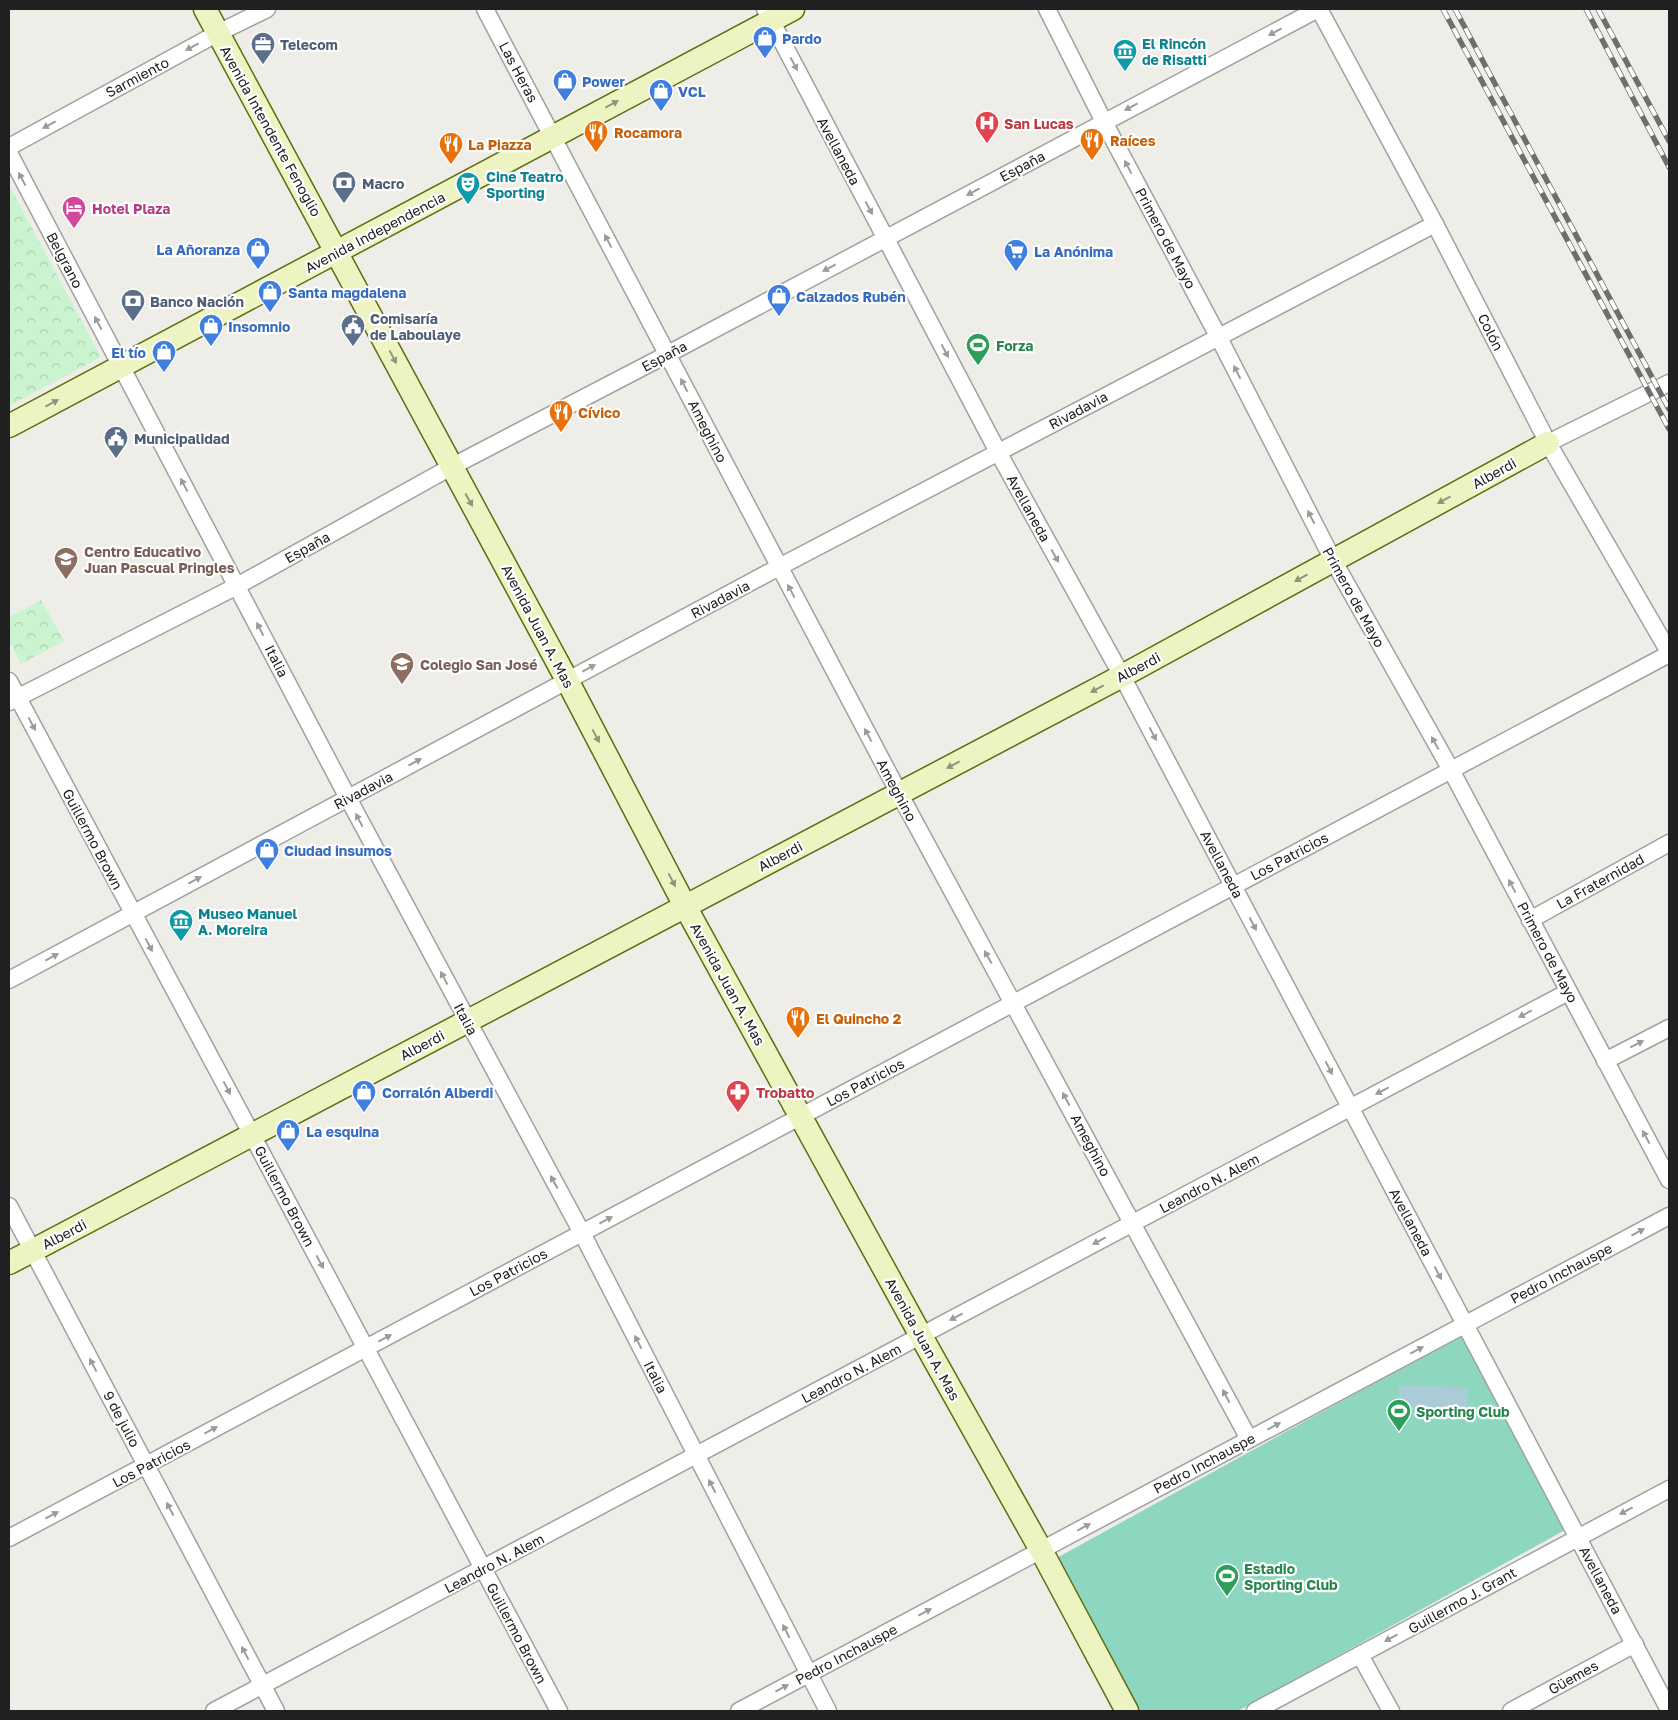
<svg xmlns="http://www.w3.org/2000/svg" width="1678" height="1720" font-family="'Golos Text',sans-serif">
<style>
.park{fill:url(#park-crowns)}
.pitch{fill:#8dd6bf}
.water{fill:#accbd8}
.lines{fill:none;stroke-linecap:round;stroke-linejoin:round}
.minor-casing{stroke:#a1a1a1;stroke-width:19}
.secondary-casing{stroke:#5d6d10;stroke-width:25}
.minor{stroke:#fff;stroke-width:16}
.secondary{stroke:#eef4c1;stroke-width:22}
.rail-casing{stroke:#6e6e6e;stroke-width:5.5}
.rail{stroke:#fff;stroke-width:4;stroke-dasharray:11;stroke-linecap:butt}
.oneway{fill:#9b9b9b}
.oneway2{fill:#919579}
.labels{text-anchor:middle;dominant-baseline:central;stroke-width:4.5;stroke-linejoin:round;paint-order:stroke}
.shop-label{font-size:14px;font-weight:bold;fill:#366cbe;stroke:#fff;text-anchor:start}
.culture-label{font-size:14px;font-weight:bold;fill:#0d838f;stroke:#fff;text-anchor:start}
.service-label{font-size:14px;font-weight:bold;fill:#4e5e75;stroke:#fff;text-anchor:start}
.street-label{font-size:14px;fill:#202020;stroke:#fff}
.health-label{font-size:14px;font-weight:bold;fill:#be3a42;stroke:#fff;text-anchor:start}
.food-label{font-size:14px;font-weight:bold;fill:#c56008;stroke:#fff;text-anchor:start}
.hotel-label{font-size:14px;font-weight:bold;fill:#b23c85;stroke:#fff;text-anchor:start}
.leisure-label{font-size:14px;font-weight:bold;fill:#27864d;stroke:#fff;text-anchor:start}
.education-label{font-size:14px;font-weight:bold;fill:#785e54;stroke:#fff;text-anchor:start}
</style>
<defs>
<pattern id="park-crowns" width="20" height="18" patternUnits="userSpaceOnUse" patternTransform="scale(1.25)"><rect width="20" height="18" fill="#c9f4cf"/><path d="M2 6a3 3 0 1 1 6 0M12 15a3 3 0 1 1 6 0" fill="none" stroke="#acd1b1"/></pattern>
</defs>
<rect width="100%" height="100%" fill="#efede7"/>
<g class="park">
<path d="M9,185L101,357L9,406Z"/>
<path d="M41,600L64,641L21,664L9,641V617Z"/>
</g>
<path class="pitch" d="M1462,1335L1565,1530L1238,1711H1134L1053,1560Z"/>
<path class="water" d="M1399,1385L1468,1388L1467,1411L1398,1409Z"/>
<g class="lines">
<defs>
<g id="minor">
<path d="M485,9L899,793L1249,1439"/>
<path d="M765,9L998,452L1122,676L1669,1710"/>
<path d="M1047,9L1104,122L1218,336L1333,560L1451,770L1669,1180"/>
<path d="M1319,9L1435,224L1548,443L1669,652"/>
<path d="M9,147L218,33L267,9"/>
<path d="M9,153L348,798L582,1233L828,1711"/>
<path d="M1548,443L1669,383"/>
<path d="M9,681L252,1135L559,1711"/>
<path d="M9,702L237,586L451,467L668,354L1318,9"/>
<path d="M1530,920L1669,843"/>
<path d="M9,980L779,567L1435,224"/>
<path d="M1605,1061L1669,1028"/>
<path d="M9,1206L276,1711"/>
<path d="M9,1538L1669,654"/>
<path d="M1360,1655L1391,1711"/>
<path d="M214,1711L1568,992"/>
<path d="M739,1711L1669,1216"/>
<path d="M1255,1711L1669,1489"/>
<path d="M1511,1711L1635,1644"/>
</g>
<g id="secondary">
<path d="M205,9L567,680L685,906L921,1336L1041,1550L1127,1711"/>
<path d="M9,426L793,9"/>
<path d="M9,1263L1122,676L1548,443"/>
</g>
</defs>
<use href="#minor" class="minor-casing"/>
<use href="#secondary" class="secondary-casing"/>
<use href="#minor" class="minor"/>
<use href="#secondary" class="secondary"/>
<defs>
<g id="rail">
<path d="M1443,9L1669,429"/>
<path d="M1455,9L1669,409"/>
<path d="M1586,9L1669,167"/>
<path d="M1598,9L1669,141"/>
</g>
</defs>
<use href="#rail" class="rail-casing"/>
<use href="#rail" class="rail"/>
</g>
<defs><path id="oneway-solid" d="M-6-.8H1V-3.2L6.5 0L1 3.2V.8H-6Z" transform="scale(1.25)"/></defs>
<g class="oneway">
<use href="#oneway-solid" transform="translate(1275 32) rotate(152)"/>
<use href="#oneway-solid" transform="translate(192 47) rotate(152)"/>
<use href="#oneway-solid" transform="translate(794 64) rotate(62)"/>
<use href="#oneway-solid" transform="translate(1131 107) rotate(152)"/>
<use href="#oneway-solid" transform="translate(49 125) rotate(152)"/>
<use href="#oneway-solid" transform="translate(1128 167) rotate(-118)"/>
<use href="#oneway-solid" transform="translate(22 179) rotate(-118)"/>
<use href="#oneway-solid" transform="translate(973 192) rotate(152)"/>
<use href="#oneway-solid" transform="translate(869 208) rotate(62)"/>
<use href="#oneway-solid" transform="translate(608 241) rotate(-118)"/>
<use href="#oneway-solid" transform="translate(829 268) rotate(152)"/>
<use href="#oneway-solid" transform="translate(98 323) rotate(-118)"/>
<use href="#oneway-solid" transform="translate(945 351) rotate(62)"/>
<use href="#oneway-solid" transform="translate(1237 372) rotate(-117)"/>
<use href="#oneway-solid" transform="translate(684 385) rotate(-117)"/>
<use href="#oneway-solid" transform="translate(184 485) rotate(-118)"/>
<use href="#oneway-solid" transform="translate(1311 517) rotate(-117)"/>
<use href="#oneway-solid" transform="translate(1055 556) rotate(61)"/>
<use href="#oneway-solid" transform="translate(791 591) rotate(-118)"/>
<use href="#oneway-solid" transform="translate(260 629) rotate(-117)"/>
<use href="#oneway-solid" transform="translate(589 668) rotate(-28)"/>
<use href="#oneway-solid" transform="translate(32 724) rotate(62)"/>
<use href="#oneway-solid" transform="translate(1153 734) rotate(62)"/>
<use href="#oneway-solid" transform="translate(868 735) rotate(-118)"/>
<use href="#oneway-solid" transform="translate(1435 743) rotate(-119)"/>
<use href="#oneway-solid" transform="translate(415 762) rotate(-28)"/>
<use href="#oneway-solid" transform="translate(359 820) rotate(-118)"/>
<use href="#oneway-solid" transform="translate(195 880) rotate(-28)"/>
<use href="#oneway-solid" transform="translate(1512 886) rotate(-118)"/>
<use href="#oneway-solid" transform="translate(1253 924) rotate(62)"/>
<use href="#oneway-solid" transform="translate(149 945) rotate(62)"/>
<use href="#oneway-solid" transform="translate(52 957) rotate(-28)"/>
<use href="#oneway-solid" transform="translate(988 957) rotate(-119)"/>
<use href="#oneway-solid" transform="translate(444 978) rotate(-118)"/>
<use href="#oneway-solid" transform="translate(1525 1014) rotate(152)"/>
<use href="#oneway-solid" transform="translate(1637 1044) rotate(-27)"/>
<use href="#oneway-solid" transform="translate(1329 1068) rotate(62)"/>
<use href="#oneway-solid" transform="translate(227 1088) rotate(62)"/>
<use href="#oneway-solid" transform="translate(1382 1091) rotate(152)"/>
<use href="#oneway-solid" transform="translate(1066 1099) rotate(-118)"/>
<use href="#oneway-solid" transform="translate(1646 1137) rotate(-118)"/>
<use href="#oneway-solid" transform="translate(554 1182) rotate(-119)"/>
<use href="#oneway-solid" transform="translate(606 1220) rotate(-28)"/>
<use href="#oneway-solid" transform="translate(1638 1232) rotate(-28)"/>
<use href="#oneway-solid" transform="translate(1099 1241) rotate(152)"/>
<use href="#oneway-solid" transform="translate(320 1262) rotate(62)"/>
<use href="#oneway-solid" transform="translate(1438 1273) rotate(62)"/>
<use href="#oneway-solid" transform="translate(956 1317) rotate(152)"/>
<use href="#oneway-solid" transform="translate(385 1338) rotate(-28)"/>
<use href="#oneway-solid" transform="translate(638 1342) rotate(-117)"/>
<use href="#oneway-solid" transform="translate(1417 1350) rotate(-28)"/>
<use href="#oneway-solid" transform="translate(93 1365) rotate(-118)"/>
<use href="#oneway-solid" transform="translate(1226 1396) rotate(-118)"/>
<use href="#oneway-solid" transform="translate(1274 1426) rotate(-28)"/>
<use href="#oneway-solid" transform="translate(211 1430) rotate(-28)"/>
<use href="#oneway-solid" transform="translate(712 1486) rotate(-117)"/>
<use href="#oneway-solid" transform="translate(170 1509) rotate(-118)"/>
<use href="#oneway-solid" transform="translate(1626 1511) rotate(152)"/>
<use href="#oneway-solid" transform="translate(52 1515) rotate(-28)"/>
<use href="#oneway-solid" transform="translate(1084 1527) rotate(-28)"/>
<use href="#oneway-solid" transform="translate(925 1612) rotate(-28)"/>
<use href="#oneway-solid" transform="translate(786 1631) rotate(-117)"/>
<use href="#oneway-solid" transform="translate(1391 1638) rotate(151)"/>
<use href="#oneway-solid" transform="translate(245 1653) rotate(-118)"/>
<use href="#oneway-solid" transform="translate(782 1688) rotate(-28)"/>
</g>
<g class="oneway2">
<use href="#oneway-solid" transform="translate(612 104) rotate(-28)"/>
<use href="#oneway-solid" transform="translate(393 357) rotate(62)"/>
<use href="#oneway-solid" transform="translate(52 403) rotate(-28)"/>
<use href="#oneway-solid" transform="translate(469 500) rotate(61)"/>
<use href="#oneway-solid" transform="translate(1444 500) rotate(151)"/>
<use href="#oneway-solid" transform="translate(1301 578) rotate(151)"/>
<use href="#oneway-solid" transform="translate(1097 689) rotate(152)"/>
<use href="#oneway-solid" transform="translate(596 736) rotate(62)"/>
<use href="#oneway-solid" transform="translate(953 765) rotate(152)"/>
<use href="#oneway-solid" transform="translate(672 880) rotate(62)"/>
</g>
<defs>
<symbol id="shop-pin" viewBox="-11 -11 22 30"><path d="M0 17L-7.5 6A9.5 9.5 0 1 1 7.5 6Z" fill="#3f7fe0" stroke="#fff"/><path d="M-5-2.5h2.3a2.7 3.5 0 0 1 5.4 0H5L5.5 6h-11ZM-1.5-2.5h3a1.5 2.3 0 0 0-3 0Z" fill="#fff"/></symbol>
<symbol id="office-pin" viewBox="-11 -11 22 30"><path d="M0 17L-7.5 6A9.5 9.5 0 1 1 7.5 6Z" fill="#5c6f8a" stroke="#fff"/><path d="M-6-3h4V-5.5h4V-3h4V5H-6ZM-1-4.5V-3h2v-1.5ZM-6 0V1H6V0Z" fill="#fff"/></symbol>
<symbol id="museum-pin" viewBox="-11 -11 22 30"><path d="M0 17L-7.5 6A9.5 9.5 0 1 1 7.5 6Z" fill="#0f9aa8" stroke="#fff"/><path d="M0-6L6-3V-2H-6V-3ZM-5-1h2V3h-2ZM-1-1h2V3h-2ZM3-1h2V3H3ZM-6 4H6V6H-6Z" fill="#fff"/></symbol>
<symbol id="hospital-pin" viewBox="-11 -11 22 30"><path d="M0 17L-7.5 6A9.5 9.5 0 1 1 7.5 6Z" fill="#e0444e" stroke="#fff"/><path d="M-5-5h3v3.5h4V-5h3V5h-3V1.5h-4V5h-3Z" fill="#fff"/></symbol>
<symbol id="restaurant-pin" viewBox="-11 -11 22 30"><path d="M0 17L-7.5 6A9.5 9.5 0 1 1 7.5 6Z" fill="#e8710a" stroke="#fff"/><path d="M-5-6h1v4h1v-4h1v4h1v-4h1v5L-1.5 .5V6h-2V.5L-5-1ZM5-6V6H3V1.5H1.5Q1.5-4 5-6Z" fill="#fff"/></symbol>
<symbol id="bank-pin" viewBox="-11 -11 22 30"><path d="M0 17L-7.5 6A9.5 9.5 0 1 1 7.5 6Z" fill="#5c6f8a" stroke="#fff"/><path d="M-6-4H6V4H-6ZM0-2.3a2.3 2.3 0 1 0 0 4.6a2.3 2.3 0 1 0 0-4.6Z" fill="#fff"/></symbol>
<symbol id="theatre-pin" viewBox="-11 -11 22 30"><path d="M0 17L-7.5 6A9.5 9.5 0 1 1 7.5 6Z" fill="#0f9aa8" stroke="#fff"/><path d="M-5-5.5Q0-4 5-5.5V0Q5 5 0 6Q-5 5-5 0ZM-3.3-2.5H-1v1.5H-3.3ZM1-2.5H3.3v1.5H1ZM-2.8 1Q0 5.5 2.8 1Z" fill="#fff"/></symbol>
<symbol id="hotel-pin" viewBox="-11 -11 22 30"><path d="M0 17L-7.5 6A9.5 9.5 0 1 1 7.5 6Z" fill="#d1479c" stroke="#fff"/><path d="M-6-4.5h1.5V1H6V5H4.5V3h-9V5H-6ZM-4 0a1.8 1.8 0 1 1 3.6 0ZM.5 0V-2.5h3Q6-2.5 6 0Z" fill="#fff"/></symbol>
<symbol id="supermarket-pin" viewBox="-11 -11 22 30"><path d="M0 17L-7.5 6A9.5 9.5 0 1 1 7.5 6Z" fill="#3f7fe0" stroke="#fff"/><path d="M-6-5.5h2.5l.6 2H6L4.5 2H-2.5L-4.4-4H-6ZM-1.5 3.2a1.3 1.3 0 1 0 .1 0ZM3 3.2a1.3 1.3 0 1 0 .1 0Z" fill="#fff"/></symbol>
<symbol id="civic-pin" viewBox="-11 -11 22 30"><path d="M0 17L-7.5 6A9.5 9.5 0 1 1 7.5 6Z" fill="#5c6f8a" stroke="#fff"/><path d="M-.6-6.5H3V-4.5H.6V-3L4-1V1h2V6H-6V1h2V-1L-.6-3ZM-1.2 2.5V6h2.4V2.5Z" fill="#fff"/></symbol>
<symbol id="stadium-pin" viewBox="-11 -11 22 30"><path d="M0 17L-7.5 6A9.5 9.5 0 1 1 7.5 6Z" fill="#2e9e5b" stroke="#fff"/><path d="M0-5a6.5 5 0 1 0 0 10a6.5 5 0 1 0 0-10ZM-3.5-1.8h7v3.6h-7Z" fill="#fff"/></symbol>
<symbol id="school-pin" viewBox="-11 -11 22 30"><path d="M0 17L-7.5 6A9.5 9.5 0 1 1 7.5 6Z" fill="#8d6e63" stroke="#fff"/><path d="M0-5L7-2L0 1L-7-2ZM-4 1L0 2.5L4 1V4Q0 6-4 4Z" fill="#fff"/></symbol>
<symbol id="pharmacy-pin" viewBox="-11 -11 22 30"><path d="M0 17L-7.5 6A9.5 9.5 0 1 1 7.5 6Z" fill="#e0444e" stroke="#fff"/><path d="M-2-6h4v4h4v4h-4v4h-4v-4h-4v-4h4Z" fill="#fff"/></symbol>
</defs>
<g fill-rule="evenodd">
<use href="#shop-pin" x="751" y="24" width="28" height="38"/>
<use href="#office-pin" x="249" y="30" width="28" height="38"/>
<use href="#museum-pin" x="1111" y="37" width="28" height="38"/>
<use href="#shop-pin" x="551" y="67" width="28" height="38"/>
<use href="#shop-pin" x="647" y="77" width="28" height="38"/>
<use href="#hospital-pin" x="973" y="109" width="28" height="38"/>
<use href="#restaurant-pin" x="582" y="118" width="28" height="38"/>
<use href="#restaurant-pin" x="1078" y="126" width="28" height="38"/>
<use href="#restaurant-pin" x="437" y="130" width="28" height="38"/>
<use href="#bank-pin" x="330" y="169" width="28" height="38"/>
<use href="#theatre-pin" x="454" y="170" width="28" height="38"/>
<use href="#hotel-pin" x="60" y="194" width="28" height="38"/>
<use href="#shop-pin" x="244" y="235" width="28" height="38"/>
<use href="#supermarket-pin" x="1002" y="237" width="28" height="38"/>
<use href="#shop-pin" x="256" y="278" width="28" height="38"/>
<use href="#shop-pin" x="765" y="282" width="28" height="38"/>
<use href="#bank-pin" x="119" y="287" width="28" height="38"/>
<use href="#shop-pin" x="197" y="312" width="28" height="38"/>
<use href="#civic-pin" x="339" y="312" width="28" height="38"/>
<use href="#stadium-pin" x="964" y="331" width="28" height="38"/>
<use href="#shop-pin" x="150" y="338" width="28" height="38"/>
<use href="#restaurant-pin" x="547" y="398" width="28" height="38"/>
<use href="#civic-pin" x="102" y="424" width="28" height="38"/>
<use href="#school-pin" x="52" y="545" width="28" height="38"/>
<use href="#school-pin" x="388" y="650" width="28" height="38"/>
<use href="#shop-pin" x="253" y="836" width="28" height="38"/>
<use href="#museum-pin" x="167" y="907" width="28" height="38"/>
<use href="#restaurant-pin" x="784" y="1004" width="28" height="38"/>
<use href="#shop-pin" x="350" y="1078" width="28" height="38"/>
<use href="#pharmacy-pin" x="724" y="1078" width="28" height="38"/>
<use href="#shop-pin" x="274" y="1117" width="28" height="38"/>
<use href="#stadium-pin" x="1385" y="1397" width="28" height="38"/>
<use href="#stadium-pin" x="1213" y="1562" width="28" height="38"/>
</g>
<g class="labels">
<g class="shop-label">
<text x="782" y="38">Pardo</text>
<text x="582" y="81">Power</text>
<text x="678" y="91">VCL</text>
<text x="240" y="249" text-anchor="end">La Añoranza</text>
<text x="1034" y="251">La Anónima</text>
<text x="288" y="292">Santa magdalena</text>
<text x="796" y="296">Calzados Rubén</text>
<text x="228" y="326">Insomnio</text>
<text x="146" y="352" text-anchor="end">El tío</text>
<text x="284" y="850">Ciudad insumos</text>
<text x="382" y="1092">Corralón Alberdi</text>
<text x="306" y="1131">La esquina</text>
</g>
<g class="culture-label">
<text x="1142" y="43">El Rincón<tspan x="1142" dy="16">de Risatti</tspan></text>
<text x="486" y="176">Cine Teatro<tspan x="486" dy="16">Sporting</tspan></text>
<text x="198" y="913">Museo Manuel<tspan x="198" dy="16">A. Moreira</tspan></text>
</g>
<g class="service-label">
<text x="280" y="44">Telecom</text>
<text x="362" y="183">Macro</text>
<text x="150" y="301">Banco Nación</text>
<text x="370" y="318">Comisaría<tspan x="370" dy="16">de Laboulaye</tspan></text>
<text x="134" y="438">Municipalidad</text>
</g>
<g class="street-label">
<text transform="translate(519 72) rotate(62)">Las Heras</text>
<text transform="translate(137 77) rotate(-28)">Sarmiento</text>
<text transform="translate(271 131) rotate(61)">Avenida Intendente Fenoglio</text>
<text transform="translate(839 151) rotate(62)">Avellaneda</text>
<text transform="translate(1022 166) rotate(-28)">España</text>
<text transform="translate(375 232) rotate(-28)">Avenida Independencia</text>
<text transform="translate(1166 238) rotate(62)">Primero de Mayo</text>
<text transform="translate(65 260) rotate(62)">Belgrano</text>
<text transform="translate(1491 332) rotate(63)">Colón</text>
<text transform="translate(664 356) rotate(-28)">España</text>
<text transform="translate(1078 410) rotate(-28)">Rivadavia</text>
<text transform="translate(708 431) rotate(63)">Ameghino</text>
<text transform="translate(1494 473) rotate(-29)">Alberdi</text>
<text transform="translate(1029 508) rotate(61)">Avellaneda</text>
<text transform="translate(307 547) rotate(-29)">España</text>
<text transform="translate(1354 597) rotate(61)">Primero de Mayo</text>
<text transform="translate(720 599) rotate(-28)">Rivadavia</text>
<text transform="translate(538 626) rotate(62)">Avenida Juan A. Mas</text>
<text transform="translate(277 661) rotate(63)">Italia</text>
<text transform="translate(1138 667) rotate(-28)">Alberdi</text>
<text transform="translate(363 790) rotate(-28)">Rivadavia</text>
<text transform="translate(897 790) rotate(62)">Ameghino</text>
<text transform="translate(93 839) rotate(62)">Guillermo Brown</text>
<text transform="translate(780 856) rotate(-28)">Alberdi</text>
<text transform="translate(1289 856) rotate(-28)">Los Patricios</text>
<text transform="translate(1222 864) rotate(62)">Avellaneda</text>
<text transform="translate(1600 881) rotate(-29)">La Fraternidad</text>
<text transform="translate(1548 952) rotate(62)">Primero de Mayo</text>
<text transform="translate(728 984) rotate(61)">Avenida Juan A. Mas</text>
<text transform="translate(466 1019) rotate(62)">Italia</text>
<text transform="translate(422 1045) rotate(-28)">Alberdi</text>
<text transform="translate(865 1082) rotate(-28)">Los Patricios</text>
<text transform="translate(1091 1145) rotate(62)">Ameghino</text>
<text transform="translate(1209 1183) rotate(-28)">Leandro N. Alem</text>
<text transform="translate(285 1196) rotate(62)">Guillermo Brown</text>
<text transform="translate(1411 1222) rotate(62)">Avellaneda</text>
<text transform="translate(64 1234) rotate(-28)">Alberdi</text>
<text transform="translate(508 1272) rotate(-28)">Los Patricios</text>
<text transform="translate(1561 1273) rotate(-28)">Pedro Inchauspe</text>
<text transform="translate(923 1339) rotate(61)">Avenida Juan A. Mas</text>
<text transform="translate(851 1373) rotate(-28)">Leandro N. Alem</text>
<text transform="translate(656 1377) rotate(63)">Italia</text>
<text transform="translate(122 1419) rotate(62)">9 de julio</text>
<text transform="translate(151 1463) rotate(-28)">Los Patricios</text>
<text transform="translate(1204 1463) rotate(-28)">Pedro Inchauspe</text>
<text transform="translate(494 1563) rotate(-28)">Leandro N. Alem</text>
<text transform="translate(1601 1580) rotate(62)">Avellaneda</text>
<text transform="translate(1462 1600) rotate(-29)">Guillermo J. Grant</text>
<text transform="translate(517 1633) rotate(62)">Guillermo Brown</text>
<text transform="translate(846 1654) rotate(-28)">Pedro Inchauspe</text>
<text transform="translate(1573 1677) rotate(-29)">Güemes</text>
</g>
<g class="health-label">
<text x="1004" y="123">San Lucas</text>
<text x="756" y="1092">Trobatto</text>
</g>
<g class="food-label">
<text x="614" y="132">Rocamora</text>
<text x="1110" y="140">Raíces</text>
<text x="468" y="144">La Piazza</text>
<text x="578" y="412">Cívico</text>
<text x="816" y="1018">El Quincho 2</text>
</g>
<g class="hotel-label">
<text x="92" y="208">Hotel Plaza</text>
</g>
<g class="leisure-label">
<text x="996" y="345">Forza</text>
<text x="1416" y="1411">Sporting Club</text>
<text x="1244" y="1568">Estadio<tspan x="1244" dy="16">Sporting Club</tspan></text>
</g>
<g class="education-label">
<text x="84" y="551">Centro Educativo<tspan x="84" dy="16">Juan Pascual Pringles</tspan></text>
<text x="420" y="664">Colegio San José</text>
</g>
</g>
<rect width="1678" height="1720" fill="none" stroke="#202020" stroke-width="20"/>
</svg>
